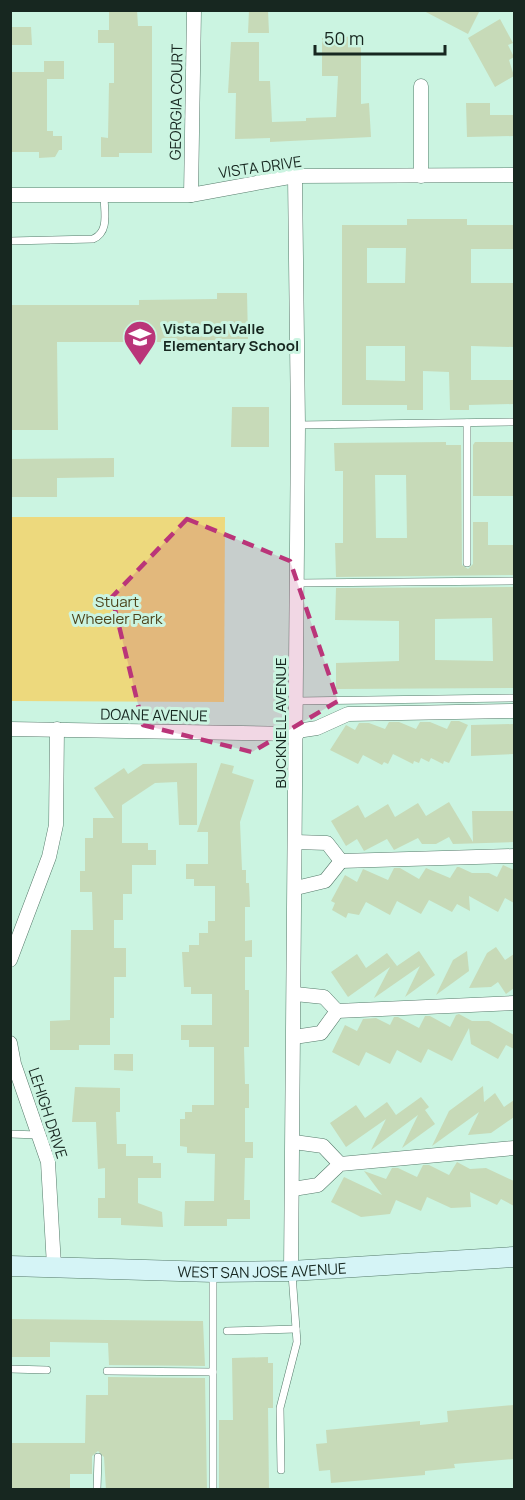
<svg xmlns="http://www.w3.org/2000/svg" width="525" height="1500" font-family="Manrope,sans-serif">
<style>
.green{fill:#edd97d}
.building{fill:#c7dab8;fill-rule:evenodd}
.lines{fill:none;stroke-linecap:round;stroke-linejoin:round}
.lane-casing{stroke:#567b6b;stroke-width:8}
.street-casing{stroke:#567b6b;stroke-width:15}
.secondary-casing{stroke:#567b6b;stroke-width:21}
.lane{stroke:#fff;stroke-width:7}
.street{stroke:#fff;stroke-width:14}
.secondary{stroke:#d5f4f6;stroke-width:20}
.marked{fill:#ba3579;fill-opacity:0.2;stroke:#ba3579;stroke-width:4.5;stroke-dasharray:12 8;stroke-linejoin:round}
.labels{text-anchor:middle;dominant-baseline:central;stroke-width:6;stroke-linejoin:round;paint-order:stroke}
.street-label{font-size:15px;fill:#172720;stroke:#cbf4e1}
.poi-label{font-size:15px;font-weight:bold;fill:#172720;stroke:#cbf4e1;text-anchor:start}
.park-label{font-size:15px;fill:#4d441c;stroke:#cbf4e1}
</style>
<rect width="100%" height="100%" fill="#cbf4e1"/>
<path class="green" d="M11,517H225L224,702L11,701Z"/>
<g class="building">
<path d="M109,10H137L138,26H152V153H119V157H101V137L108,138L109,83H114V43H98V30H109Z"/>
<path d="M249,10H268L269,33H248Z"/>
<path d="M422,10H480L468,34Z"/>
<path d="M500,19L513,43L508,45L514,57L509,60L514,76L495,87L468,38Z"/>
<path d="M10,27H31L32,45H10Z"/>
<path d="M361,36V104L369,103L371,137L270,142V138L235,139L236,93H228L231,42H259V81H270L272,122L306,121V118L336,117L338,76H322V38Z"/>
<path d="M44,61H64V79H47V131H53V136H62V150H59L55,157L39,158V152H10V72H44Z"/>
<path d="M466,103H490V115H513L514,136L467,137Z"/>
<path d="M407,219H467V225H514V249H471V283H514V347L471,346V380H514V404L469,405V410H450L449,372L423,371V410H407V405H342V225H407ZM367,248H406L405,283H367ZM366,346H405V381L366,380Z"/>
<path d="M217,293H247L248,339H220L221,342H57L58,430H10V305H139V300L217,299Z"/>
<path d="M232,407H269V447H231Z"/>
<path d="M446,442V445H461L462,565L468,569L473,564V522H488V545H514V575L336,577L335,543H343V471H335L334,443ZM375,475H406L407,538H376Z"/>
<path d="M475,442H514V496H473V445Z"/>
<path d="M114,458V477L57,478V497H10V459Z"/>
<path d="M514,587V688L336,689V663L399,661V621L335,620L336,588ZM492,618L493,661L435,660V619Z"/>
<path d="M451,721H459L468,725L449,763L444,761L443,764L431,758L429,762L421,758L419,763L414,761L413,764L393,754L388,764L384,762L382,765L363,755L358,764L330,750L346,725L355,730L359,723H369L385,729L389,722H399L416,729L420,722H430L447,729Z"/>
<path d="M514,724V754L471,756V725Z"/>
<path d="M197,763V825H179L177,782L155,783L122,805V843H148V850H156V865H132V894H123V920H114V948H126V977H114V1018H110V1045H79V1050H50V1021L70,1020L71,930H93L92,892H80V871H85V838H93V818H114L94,788L124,768L128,774L143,764Z"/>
<path d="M221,763L234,766L232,773L254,780L240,822L242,870H246V883H249L250,907H245V941L252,940V957H245V990H249V1047H244L245,1084H249V1108H245V1142H253V1158H245L244,1200H250V1219H227V1226H184L185,1201H214L215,1154L187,1153V1147L180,1146V1119H185V1112H192V1105H214V1047H189V1040H181V1025H212V994H191V987H184L182,952H189V945H199V933H208V921H215V886H194V879H186V864H208V832H197Z"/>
<path d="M449,802L473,842L472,811H514V842L453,844L449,837L436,844H422L418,838L394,850L387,839L364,851L357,839L346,846L331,821L358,805L365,818L388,804L395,817L418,803L426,816Z"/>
<path d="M503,865L514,870V903L505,898L498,912L469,896L470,911L457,904L452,912L429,900L421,914L397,901L390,915L366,902L359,915L348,913L346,918L332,910L335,903L331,901L345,875L357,882L363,869L388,880L394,868H400L419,879L426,868L450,878L457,867H459L472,873H489L497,877Z"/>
<path d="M496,947L505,960L514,954V988L506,994L498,982L491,987L469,988L487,953Z"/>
<path d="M419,951L435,975L405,997L420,966L374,998L390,967L348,997L331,972L357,954L366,968L387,953L397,966Z"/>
<path d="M467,951L469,971L436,995L453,960Z"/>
<path d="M459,1014L472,1021H489L514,1035V1049L506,1045L498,1059L471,1044L469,1028L452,1061L428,1049L421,1063L397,1050L390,1064L366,1052L359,1066L332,1052L345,1025L357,1031L363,1019L376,1018L390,1025L394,1017H398L419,1028L425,1016H430L450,1027L456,1015Z"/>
<path d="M114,1054H133V1071L114,1070Z"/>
<path d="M483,1086L484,1102L495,1093L504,1107L514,1100V1117L491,1133L468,1135L479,1112L432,1146L449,1111Z"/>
<path d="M75,1087L120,1088V1112H116L117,1144H126V1156H153V1163H161V1178H138V1203L162,1212L163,1227L121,1225V1218H98V1198H105V1168L98,1169L96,1122H72Z"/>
<path d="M421,1097L429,1107L425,1110L435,1124L402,1148L418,1115L371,1150L386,1119L346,1147L330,1123L356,1105L365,1118L387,1102L396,1115Z"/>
<path d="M457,1162L470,1169L486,1168L514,1181V1206L501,1199L497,1205L470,1192L471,1207L451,1208L427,1197L421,1211L396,1200L390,1214L361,1217L331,1202L344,1177L382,1195L364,1171L386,1179L392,1168H398L417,1177L423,1165H429L449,1175Z"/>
<path d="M10,1319L203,1321L205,1366L109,1365L108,1343L50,1342V1357H10Z"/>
<path d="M268,1357V1363H273V1408H268L269,1490H219V1420H233L232,1358Z"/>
<path d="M108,1377L205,1378L207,1490H106L104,1457L98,1451L92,1456V1474H70V1490H10V1443H85L86,1395H108Z"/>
<path d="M514,1405V1459L454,1464L455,1468L425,1471V1475L331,1483L330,1470L319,1471L316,1444L327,1443L326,1430L420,1421V1425L448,1422L447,1411Z"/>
</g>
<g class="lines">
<defs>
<g id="lane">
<path d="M10,241L93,239C110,232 104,211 104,195"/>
<path d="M467,423V563"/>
<path d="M298,425L514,422"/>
<path d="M297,583L514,581"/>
<path d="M297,701L514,698"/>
<path d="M10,1134L38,1135"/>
<path d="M227,1331L296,1329"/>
<path d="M10,1369L47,1370"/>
<path d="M107,1371L213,1372"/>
<path d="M281,1470L280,1408L297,1342L292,1274"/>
<path d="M97,1490L98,1457"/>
<path d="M213,1490V1273"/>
</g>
<g id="street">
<path d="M421,176V86"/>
<path d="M10,195H191L295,176L514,175"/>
<path d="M191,195L194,10"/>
<path d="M10,729L297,734"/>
<path d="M297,731L317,728L348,714L514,711"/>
<path d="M296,842L327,843L341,861"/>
<path d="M341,861L514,856"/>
<path d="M296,888L325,881L341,861"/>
<path d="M10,960L49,857L56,825L57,729"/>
<path d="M295,994L324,997L337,1011L514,1003"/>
<path d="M294,1037L321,1033L337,1011"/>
<path d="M10,1043L14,1064L48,1162L54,1266"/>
<path d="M294,1142L323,1146L340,1164"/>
<path d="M293,1189L318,1185L340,1164L514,1148"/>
<path d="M291,1271L298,425L295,176"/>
</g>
<g id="secondary">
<path id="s1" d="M10,1266L213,1272L291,1271L514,1257"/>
</g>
</defs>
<use href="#lane" class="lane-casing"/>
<use href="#street" class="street-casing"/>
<use href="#secondary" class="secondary-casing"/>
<use href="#lane" class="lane"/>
<use href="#street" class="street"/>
<use href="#secondary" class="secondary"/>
</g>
<path class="marked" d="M187,519L290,561L338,701L252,752L143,725L112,597Z"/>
<defs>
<symbol id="school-pin" viewBox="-11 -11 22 30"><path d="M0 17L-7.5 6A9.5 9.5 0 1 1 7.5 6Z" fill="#ba3579" stroke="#cbf4e1"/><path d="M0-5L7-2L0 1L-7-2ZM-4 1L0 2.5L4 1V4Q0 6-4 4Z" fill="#fff"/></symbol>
</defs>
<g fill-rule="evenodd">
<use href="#school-pin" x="121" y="318" width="38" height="52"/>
</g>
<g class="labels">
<g class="street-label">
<text transform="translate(176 102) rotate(-89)">GEORGIA COURT</text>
<text transform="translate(260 167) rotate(-8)">VISTA DRIVE</text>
<text transform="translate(154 715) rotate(1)">DOANE AVENUE</text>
<text transform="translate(280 723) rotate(-90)">BUCKNELL AVENUE</text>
<text transform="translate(48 1113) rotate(72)">LEHIGH DRIVE</text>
<text stroke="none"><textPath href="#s1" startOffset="252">WEST SAN JOSE AVENUE</textPath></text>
</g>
<g class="poi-label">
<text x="163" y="328">Vista Del Valle<tspan x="163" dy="17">Elementary School</tspan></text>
</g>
<g class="park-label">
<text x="117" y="601">Stuart<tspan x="117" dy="17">Wheeler Park</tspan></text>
</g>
</g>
<rect width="525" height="1500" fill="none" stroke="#172720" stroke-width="24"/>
<path d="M315 45v9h130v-9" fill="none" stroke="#172720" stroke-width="3"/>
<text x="324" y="45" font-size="18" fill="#172720" stroke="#cbf4e1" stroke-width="4.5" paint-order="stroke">50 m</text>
</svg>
